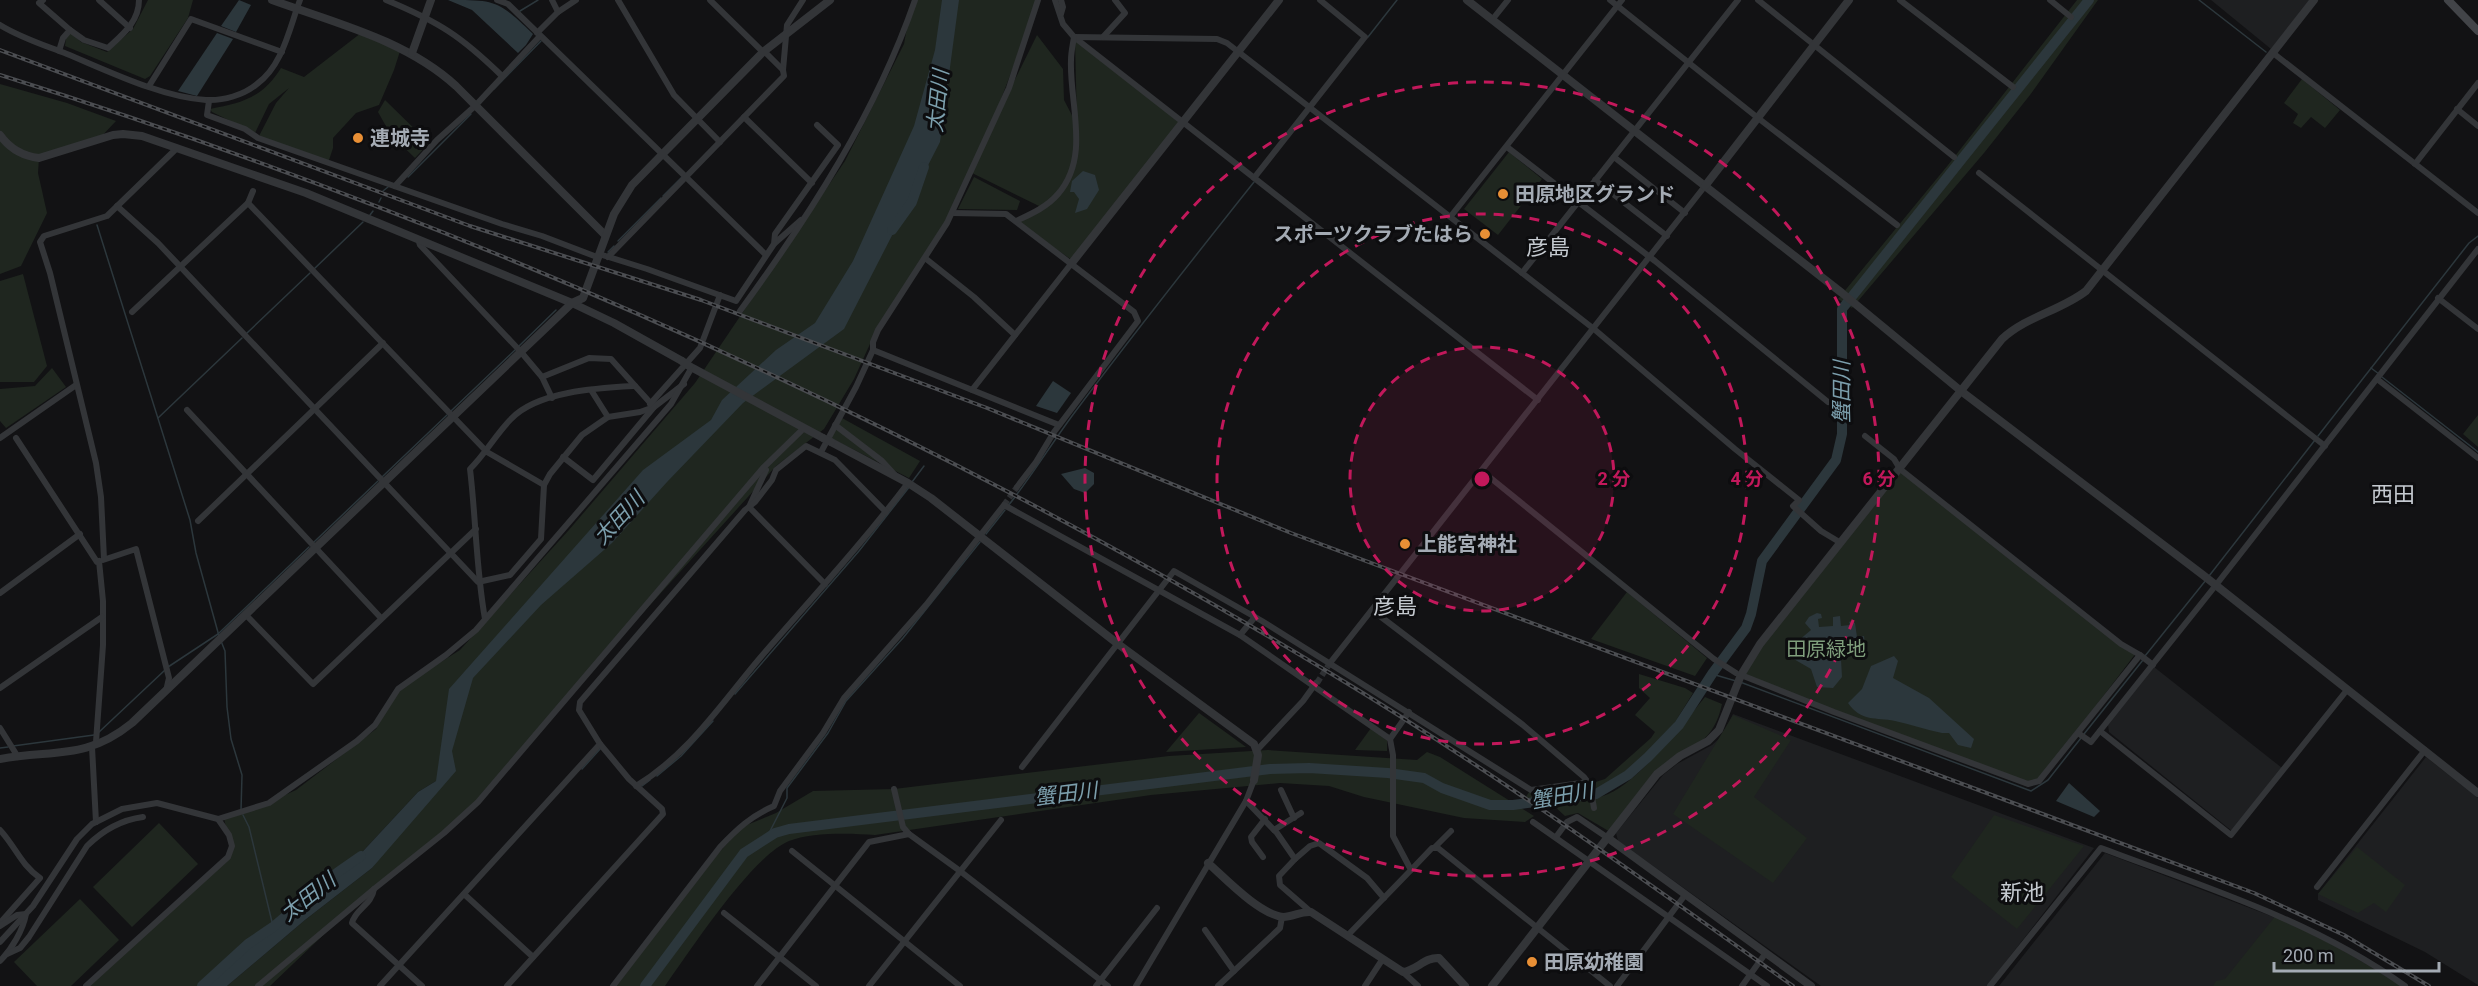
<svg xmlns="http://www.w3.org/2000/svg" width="2478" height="986" font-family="Roboto,'Noto Sans JP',sans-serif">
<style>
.built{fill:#1e1f21}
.green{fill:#1f261f}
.water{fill:#2c373c}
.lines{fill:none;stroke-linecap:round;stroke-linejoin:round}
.stream{stroke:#2c373c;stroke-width:1.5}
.river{stroke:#2c373c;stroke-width:10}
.minor-tunnel{stroke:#2f3134;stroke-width:6;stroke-dasharray:6 3;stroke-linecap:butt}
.minor{stroke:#333538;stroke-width:6}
.tertiary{stroke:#333538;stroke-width:8}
.secondary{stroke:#424448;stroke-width:8}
.rail-casing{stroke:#4b4d51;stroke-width:4}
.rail{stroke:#0d0d0f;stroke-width:1.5;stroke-dasharray:4.5;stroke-linecap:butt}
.tertiary-bridge{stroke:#333538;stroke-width:8}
.ring{fill:none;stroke:#c2185b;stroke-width:3;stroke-dasharray:10 8}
.poi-dot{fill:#e88f35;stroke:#0d0d0f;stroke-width:2}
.labels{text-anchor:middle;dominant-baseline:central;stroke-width:6;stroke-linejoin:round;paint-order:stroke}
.poi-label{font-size:20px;font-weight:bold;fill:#a4abb4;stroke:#0d0d0f;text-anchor:start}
.park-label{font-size:20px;fill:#7f9e7c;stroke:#0d0d0f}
.water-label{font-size:21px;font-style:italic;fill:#7c9fad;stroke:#0d0d0f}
.quarter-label{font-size:22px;fill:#c5cad0;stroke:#0d0d0f}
.centre{fill:#c2185b;stroke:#0d0d0f;stroke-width:3}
.ring-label{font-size:18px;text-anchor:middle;font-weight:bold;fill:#c2185b;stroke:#0d0d0f;stroke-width:6;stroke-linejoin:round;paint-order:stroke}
</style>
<rect width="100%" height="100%" fill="#121214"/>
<g class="built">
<path d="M2211,0H2310L2271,49Z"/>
<path d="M2154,667L2282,768L2232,831L2109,732L2108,725Z"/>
<path d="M1733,714L2094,848L1987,986H1821L1618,841L1616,833L1663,775L1677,764L1712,745L1722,736Z"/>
<path d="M2426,757L2478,798V985L2425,952L2318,900V894Z"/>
<path d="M2105,853L2292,924L2403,986H1999Z"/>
</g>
<g class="green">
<path d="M148,0H193L188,18L150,76L145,79L65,46L66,38L71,33L81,42L107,52L133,29Z"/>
<path d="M912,0H1039L986,138L1037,35L1063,69L1064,100L1077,125L1075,40L1179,122L1072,260L1018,223L1039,206L970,172L939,237L880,322L854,379L824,429L776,466L583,679L458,821L363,897L270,986H227L305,920L372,868L436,781L418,792L352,863L199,986H86L231,853L224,818L261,806L296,790L376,729L398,689L460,650L568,531L695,383L845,161L904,44Z"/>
<path d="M2077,0H2098L2030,95L1984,153L1852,308L1838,299L1948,165Z"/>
<path d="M361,33L401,48L394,70L379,105L356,113L333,138V148L328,163L258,138L276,103L289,88L269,104L255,133L212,112L210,109C243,103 263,97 281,68L304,77Z"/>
<path d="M2302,79L2340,110L2325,128L2311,117L2301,128L2293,123L2298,114L2284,103Z"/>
<path d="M0,84L67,103L116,121L97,141L39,158L38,173L47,213L21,266L0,274Z"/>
<path d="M385,100L429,143L415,158L391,135L378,112Z"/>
<path d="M1509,152L1542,179L1498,235L1464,209Z"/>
<path d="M974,177L1020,201L1017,210L958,209Z"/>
<path d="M23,274L47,366L34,382H0V281Z"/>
<path d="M52,368L66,387L6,428L0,421V389L35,386Z"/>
<path d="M2478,415V447L2463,434Z"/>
<path d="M842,418L920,461L909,478L831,438Z"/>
<path d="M1900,469L2136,653L2039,781L2032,784L1741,675L1750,659Z"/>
<path d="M1627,592L1707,658L1695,676L1591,639Z"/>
<path d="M1639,674L1685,688L1693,693L1669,732L1625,773L1604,787L1591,792L1561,796L1532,799L1526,797L1529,792L1586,785L1605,779L1651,738L1655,732L1635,715L1650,698L1639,688Z"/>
<path d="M1705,697L1722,704C1713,746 1688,746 1661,771C1644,787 1627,814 1612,833L1578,813L1565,816L1552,804C1568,802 1587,801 1603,796C1636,786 1683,724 1705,697Z"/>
<path d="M1199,713L1246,747L1166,752Z"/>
<path d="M1733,715L1791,740L1754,797L1807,838L1773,883L1673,814Z"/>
<path d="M1371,728L1387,740V751L1355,750Z"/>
<path d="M1268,750L1417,760L1427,752L1440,757L1534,816L1525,822L1464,818L1364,797L1329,786L1280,783L1151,795L875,835C851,833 811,832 789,841C752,856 690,951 665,986H616L716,856L742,827L776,813L813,791L894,789L1169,756Z"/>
<path d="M1994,815L2084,846L2017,929L1951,877Z"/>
<path d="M159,823L198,864L132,927L93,887Z"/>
<path d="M2357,847L2405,885L2386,912L2374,903L2358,913L2318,894Z"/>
<path d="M80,899L119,940L71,986H37L14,962Z"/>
<path d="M2277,914L2305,928L2403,986H2213L2216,981L2225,979Z"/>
</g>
<g class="water">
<path d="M239,0L251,5L236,32L221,26Z"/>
<path d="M448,0C496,0 498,0 533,34L526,45L518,53L472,10Z"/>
<path d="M942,0H959L940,142L844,329L743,403L667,482L612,543L541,605L473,678L452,751L456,771L372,868L305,920L227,986H199L352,863L418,792L436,781L449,689L643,470L711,420L722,400L776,350L815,323L853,261L914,126L935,50Z"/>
<path d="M217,33L233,39L197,96L178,91Z"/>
<path d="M1083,171L1095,175L1099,190L1087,209L1075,213L1079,199L1074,192H1070L1072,181Z"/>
<path d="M1053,381L1071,393L1057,413L1036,406Z"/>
<path d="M1085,468L1094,473V484L1085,493L1074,489L1061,474Z"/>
<path d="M1817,613L1821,614L1822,618L1818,619L1819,627L1833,626V617L1840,616L1841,626L1850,625L1849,622L1851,621L1855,623L1857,637L1864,636L1865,643L1855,645L1845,650L1841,659L1842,677L1833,688L1817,687L1811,669L1792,658L1790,651L1792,638L1798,641L1811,630L1805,623L1809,617Z"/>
<path d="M1894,656L1898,661L1893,678L1929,698L1974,739L1971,748L1958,745L1949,733H1942C1926,730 1910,724 1895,721C1876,717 1861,722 1848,703L1862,689L1871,666Z"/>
<path d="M2069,783L2100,811L2094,817L2056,801Z"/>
</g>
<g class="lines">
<g class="stream">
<path d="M2199,0L2266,52"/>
<path d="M520,11L538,0"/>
<path d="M1368,37L1397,0"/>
<path d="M494,89L541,41"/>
<path d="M408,177L471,114"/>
<path d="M383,191L388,187"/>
<path d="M663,196L682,177"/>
<path d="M379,202L381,198"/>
<path d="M370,215L373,211"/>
<path d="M97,225L190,520L196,553L219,636"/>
<path d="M618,241L661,198"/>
<path d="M608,252L614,246"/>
<path d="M314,269L363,222"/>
<path d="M247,333L310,273"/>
<path d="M519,346L556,310"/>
<path d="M2371,368L2379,374"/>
<path d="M2382,377L2478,452"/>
<path d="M451,411L515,350"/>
<path d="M158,418L242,338"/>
<path d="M2318,436L2469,243L2478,236"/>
<path d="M382,477L447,415"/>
<path d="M912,482L924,466"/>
<path d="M1008,506C1031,477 1050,446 1072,416C1131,337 1192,260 1254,182"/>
<path d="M986,534L1005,510"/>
<path d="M314,542L378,481"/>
<path d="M2209,576L2315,440"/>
<path d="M221,641L225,651L227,707L231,739L242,775L241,810"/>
<path d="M2145,656L2206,580"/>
<path d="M168,667L218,634L309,547"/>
<path d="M1712,674L1736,681"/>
<path d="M1740,682L2031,791L2048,780L2081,738"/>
<path d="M735,694L859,551L910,486"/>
<path d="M98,733L165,670"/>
<path d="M2084,734L2143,660"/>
<path d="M13,746L94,735"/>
<path d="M0,748L8,747"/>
<path d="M582,769L601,748"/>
<path d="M657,776L681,756L713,721"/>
<path d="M642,786L650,780"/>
<path d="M243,815L249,827L273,926"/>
<path d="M767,837L787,798V788L828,733L846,701L903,638L980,542"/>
</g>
<g class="river">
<path d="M892,230L912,202L924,167"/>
<path d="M202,986L248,944L273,927L338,872L361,856"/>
<path d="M645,986L744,853L775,833L789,829L1270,769L1309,768L1388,773L1424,778L1442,788L1490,805H1513L1596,794L1628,775L1648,757L1679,725L1712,674L1746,628L1751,614L1762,561L1836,460L1842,434V309L2089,0"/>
</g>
<g class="minor-tunnel">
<path d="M1004,505L1017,487"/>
<path d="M1317,683L1330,663"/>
</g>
<g class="minor">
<path d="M43,0L39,3L70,30L63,38L59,51"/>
<path d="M99,0L130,28"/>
<path d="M386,0C439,22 461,36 502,76"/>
<path d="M497,0L508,4L766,255"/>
<path d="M552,0L558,12"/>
<path d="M618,0L674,95L720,142"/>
<path d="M710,0L763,52"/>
<path d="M1055,0L1063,24L1074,37L1538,400"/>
<path d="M1610,0L1758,118L1897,225"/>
<path d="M1758,0L1954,157"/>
<path d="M1900,0L2013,87"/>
<path d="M2050,0L2071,17"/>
<path d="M1061,14L1063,7L1061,0"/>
<path d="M1492,20L1508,0"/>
<path d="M0,25C21,38 44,45 67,54C108,71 161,97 206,100C223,101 244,95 257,84C283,65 289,29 300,0"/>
<path d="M70,30L84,40L108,48C122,35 139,22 139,0"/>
<path d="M537,33L558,12L576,0"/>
<path d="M1074,37L1217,39L1227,43L1594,329L1735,449L1799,500L1793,506L1821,531L1841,543"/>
<path d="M1103,37L1125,13L1115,0"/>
<path d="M2273,53L2478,213"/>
<path d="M783,70L787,25L803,0"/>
<path d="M149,86L191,19L282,52"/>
<path d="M209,101L207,115L245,129L258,138L502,224L542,236L597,257"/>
<path d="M2457,109L2478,126"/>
<path d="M744,117L812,183"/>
<path d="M1507,147L1655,261L1828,402"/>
<path d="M1614,157L1685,213"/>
<path d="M2415,164L2478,83"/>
<path d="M1979,173L2325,446"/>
<path d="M1254,178L1365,37L1320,0"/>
<path d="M1595,180L1667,236"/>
<path d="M395,186L437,140L475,106L540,36"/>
<path d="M248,203L487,452L544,485"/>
<path d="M117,206L158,243L478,582L510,575L541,539L544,485L550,474L582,435L608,417L640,412L654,407L684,384"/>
<path d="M952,213L1006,214L1134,312L1138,321L1054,432L1036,462L1017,487"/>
<path d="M1451,216L1622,0"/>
<path d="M1016,221C1031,214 1047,207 1058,194C1091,156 1069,103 1071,60C1071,52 1073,44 1074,37"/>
<path d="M418,239L420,245L521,352L542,377L552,398"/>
<path d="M775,243L801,220"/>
<path d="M599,254L647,269L736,301L774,244L775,234L838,145L817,125"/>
<path d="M608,257L784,76L783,70L764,51"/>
<path d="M925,258L974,297L1015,335"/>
<path d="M1522,273L1738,0"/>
<path d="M2438,298L2478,329"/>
<path d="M740,311C810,215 876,113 915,0"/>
<path d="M132,312L248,203L253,191"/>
<path d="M873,350L1059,425"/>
<path d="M542,377L589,358L611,359L654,407L593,480L563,457"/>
<path d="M2377,379L2478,458"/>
<path d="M591,390L608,417"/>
<path d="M972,390L1071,264"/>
<path d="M650,404L700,348L720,295"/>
<path d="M187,410L381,618"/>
<path d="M835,425L882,461L894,474"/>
<path d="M0,438L76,385"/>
<path d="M16,438L97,562L99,561L103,601V645L96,742L92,747L96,822"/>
<path d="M821,452L856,387L873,350V342L878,330L947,223L1009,88L1038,0"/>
<path d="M766,470L749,507L825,584"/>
<path d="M1482,471L1714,659L1736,673"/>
<path d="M198,521L383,343"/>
<path d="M104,559L101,497L96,463L50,273L40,242L44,236L107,216L177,148"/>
<path d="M103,560L136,549L169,678L166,691"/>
<path d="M0,593L80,534"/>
<path d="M1372,610L1523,725L1584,777L1590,785L1594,808"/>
<path d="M246,615L313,684L476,529"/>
<path d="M485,619C476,569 476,519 470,469C486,453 496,434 511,419C537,391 599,388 635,386"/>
<path d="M1240,635L1255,617"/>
<path d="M2140,655L2153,665"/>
<path d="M1330,663L1705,186"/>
<path d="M1741,675L1834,712L2028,784L2039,781L2140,655L2121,644L1900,469L1894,459L1865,436"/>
<path d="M0,688L102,617"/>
<path d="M0,728L18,757"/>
<path d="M2100,731L2231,835L2347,690"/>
<path d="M2078,733L2091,742L2216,585L2478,249"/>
<path d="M1390,739L1409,712"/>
<path d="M1257,750L1303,701L1316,683"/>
<path d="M1022,767L1174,571L1262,621L1531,790L1588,782"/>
<path d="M636,786C689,754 721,704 760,658C810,600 862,544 908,483"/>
<path d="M894,789L903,827L909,834L960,871L1108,986"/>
<path d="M1281,790L1294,818"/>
<path d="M1246,801L1277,833L1295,859L1279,876L1280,885L1311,912"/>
<path d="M218,819L269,803L357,741L375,725L398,689L446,655L476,630L671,404L692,367"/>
<path d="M1533,822L1767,986"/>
<path d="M0,830C15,846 21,865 40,878L0,923"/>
<path d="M1274,830L1301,813"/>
<path d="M1556,837L1567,822L1577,817L1608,838"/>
<path d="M1435,847L1451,831"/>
<path d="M792,851L960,986"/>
<path d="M1263,857L1252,842L1251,837L1265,819"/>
<path d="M1295,859L1310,846L1319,843L1367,878L1384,898"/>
<path d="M1411,870L1432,848H1438L1610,986"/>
<path d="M2317,887L2425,750"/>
<path d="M374,889C372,905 355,909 352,923L422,986"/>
<path d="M464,894L533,957"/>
<path d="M724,913L816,986"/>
<path d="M0,926L17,915L26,914C23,930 12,949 0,961"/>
<path d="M1205,930L1234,971"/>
<path d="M0,942L33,906L77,839L92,824L122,809L157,803L218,819L229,835L232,846L228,857L86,986"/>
<path d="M7,954L20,948L29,937L87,846C103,830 121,820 143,817"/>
<path d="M1403,972L1418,986"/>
<path d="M258,986L374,889L444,833L478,802L763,468L804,428"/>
<path d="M380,986L600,744L579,710L580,702L745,510L755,502L772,480L776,470L806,446L835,460L886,512"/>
<path d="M507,986L663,814L662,809L629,779L600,744"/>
<path d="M613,986L720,847C737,829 751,816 774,806L780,791L823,733L844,698L926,605L1004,505L1240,635L1390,739L1393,755V836L1411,870L1348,935"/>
<path d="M757,986L869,842L909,834"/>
<path d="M869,986L1001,820"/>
<path d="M1096,986L1157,908"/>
<path d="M1136,986L1246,801L1254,780"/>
<path d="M1218,986L1280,928L1282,917"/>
<path d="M1365,986L1382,960"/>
<path d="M1617,986L1685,895"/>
<path d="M1742,986L1765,954"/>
<path d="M1990,986L2101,848C2205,887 2314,921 2405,986"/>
</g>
<g class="tertiary">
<path d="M272,0C335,23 406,40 456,86L605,235"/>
<path d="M1467,0L1842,293L1961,391L2203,575L2478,793"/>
<path d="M412,53L431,0"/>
<path d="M0,135C10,149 22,156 39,158L113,135L123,134L142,136L306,193L572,303L614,323L682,361"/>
<path d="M1705,186L1849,0"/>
<path d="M1071,264L1279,0"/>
<path d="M689,366L823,438"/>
<path d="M831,442L908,483L931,498L1118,644L1254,744L1258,755L1254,780"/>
<path d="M0,759C53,749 85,761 132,723L572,303L583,298L614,214L632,185L763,52L830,0"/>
<path d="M1608,838L1811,986"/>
<path d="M1208,863C1226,879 1259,914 1283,917C1293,917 1301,911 1311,912L1403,972C1417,970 1425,957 1439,958L1465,986"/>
<path d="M1492,986L1657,774L1680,756L1708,741L1719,730L1741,675L1760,644L2002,339C2027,316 2060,311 2086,291L2314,0"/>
</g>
<path class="secondary" d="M2448,0L2478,31"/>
<defs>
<g id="rail">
<path d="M0,50L470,226L701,300L987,408L1291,533L2254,893L2344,935L2429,986"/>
<path d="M0,75C469,222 909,419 1330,673C1490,769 1641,878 1793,986"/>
</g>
</defs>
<use href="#rail" class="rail-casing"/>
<use href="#rail" class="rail"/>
<g class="tertiary-bridge">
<path d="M682,361L689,366"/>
<path d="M823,438L831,442"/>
</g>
</g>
<circle cx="1482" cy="479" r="132" fill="#c2185b" fill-opacity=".12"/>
<g class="ring">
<circle cx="1482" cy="479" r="132"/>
<circle cx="1482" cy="479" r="265"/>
<circle cx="1482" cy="479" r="397"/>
</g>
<g class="poi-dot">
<circle cx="358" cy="138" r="6"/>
<circle cx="1503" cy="194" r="6"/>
<circle cx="1485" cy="234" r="6"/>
<circle cx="1405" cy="544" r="6"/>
<circle cx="1532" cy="962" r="6"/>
</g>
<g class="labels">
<g class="poi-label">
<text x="370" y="138">連城寺</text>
<text x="1515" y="194">田原地区グランド</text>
<text x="1473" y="234" text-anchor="end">スポーツクラブたはら</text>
<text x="1417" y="544">上能宮神社</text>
<text x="1544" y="962">田原幼稚園</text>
</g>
<g class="park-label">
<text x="1826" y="649">田原緑地</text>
</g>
<g class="water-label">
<text transform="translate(938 101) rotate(-84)">太田川</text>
<text transform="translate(1842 392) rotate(-90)">蟹田川</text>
<text transform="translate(619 518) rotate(-47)">太田川</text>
<text transform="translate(1066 794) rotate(-7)">蟹田川</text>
<text transform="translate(1562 796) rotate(-10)">蟹田川</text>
<text transform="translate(308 897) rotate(-38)">太田川</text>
</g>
<g class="quarter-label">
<text x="1548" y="247">彦島</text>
<text x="2393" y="494">西田</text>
<text x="1395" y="606">彦島</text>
<text x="2022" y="892">新池</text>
</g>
</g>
<circle cx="1482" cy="479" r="9" class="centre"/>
<g class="ring-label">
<text x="1614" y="485">2 分</text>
<text x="1747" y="485">4 分</text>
<text x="1879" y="485">6 分</text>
</g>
<path d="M2274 962v9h165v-9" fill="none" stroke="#a4abb4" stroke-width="3"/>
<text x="2283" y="962" font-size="18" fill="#a4abb4" stroke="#0d0d0f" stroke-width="4.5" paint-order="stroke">200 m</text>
</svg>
